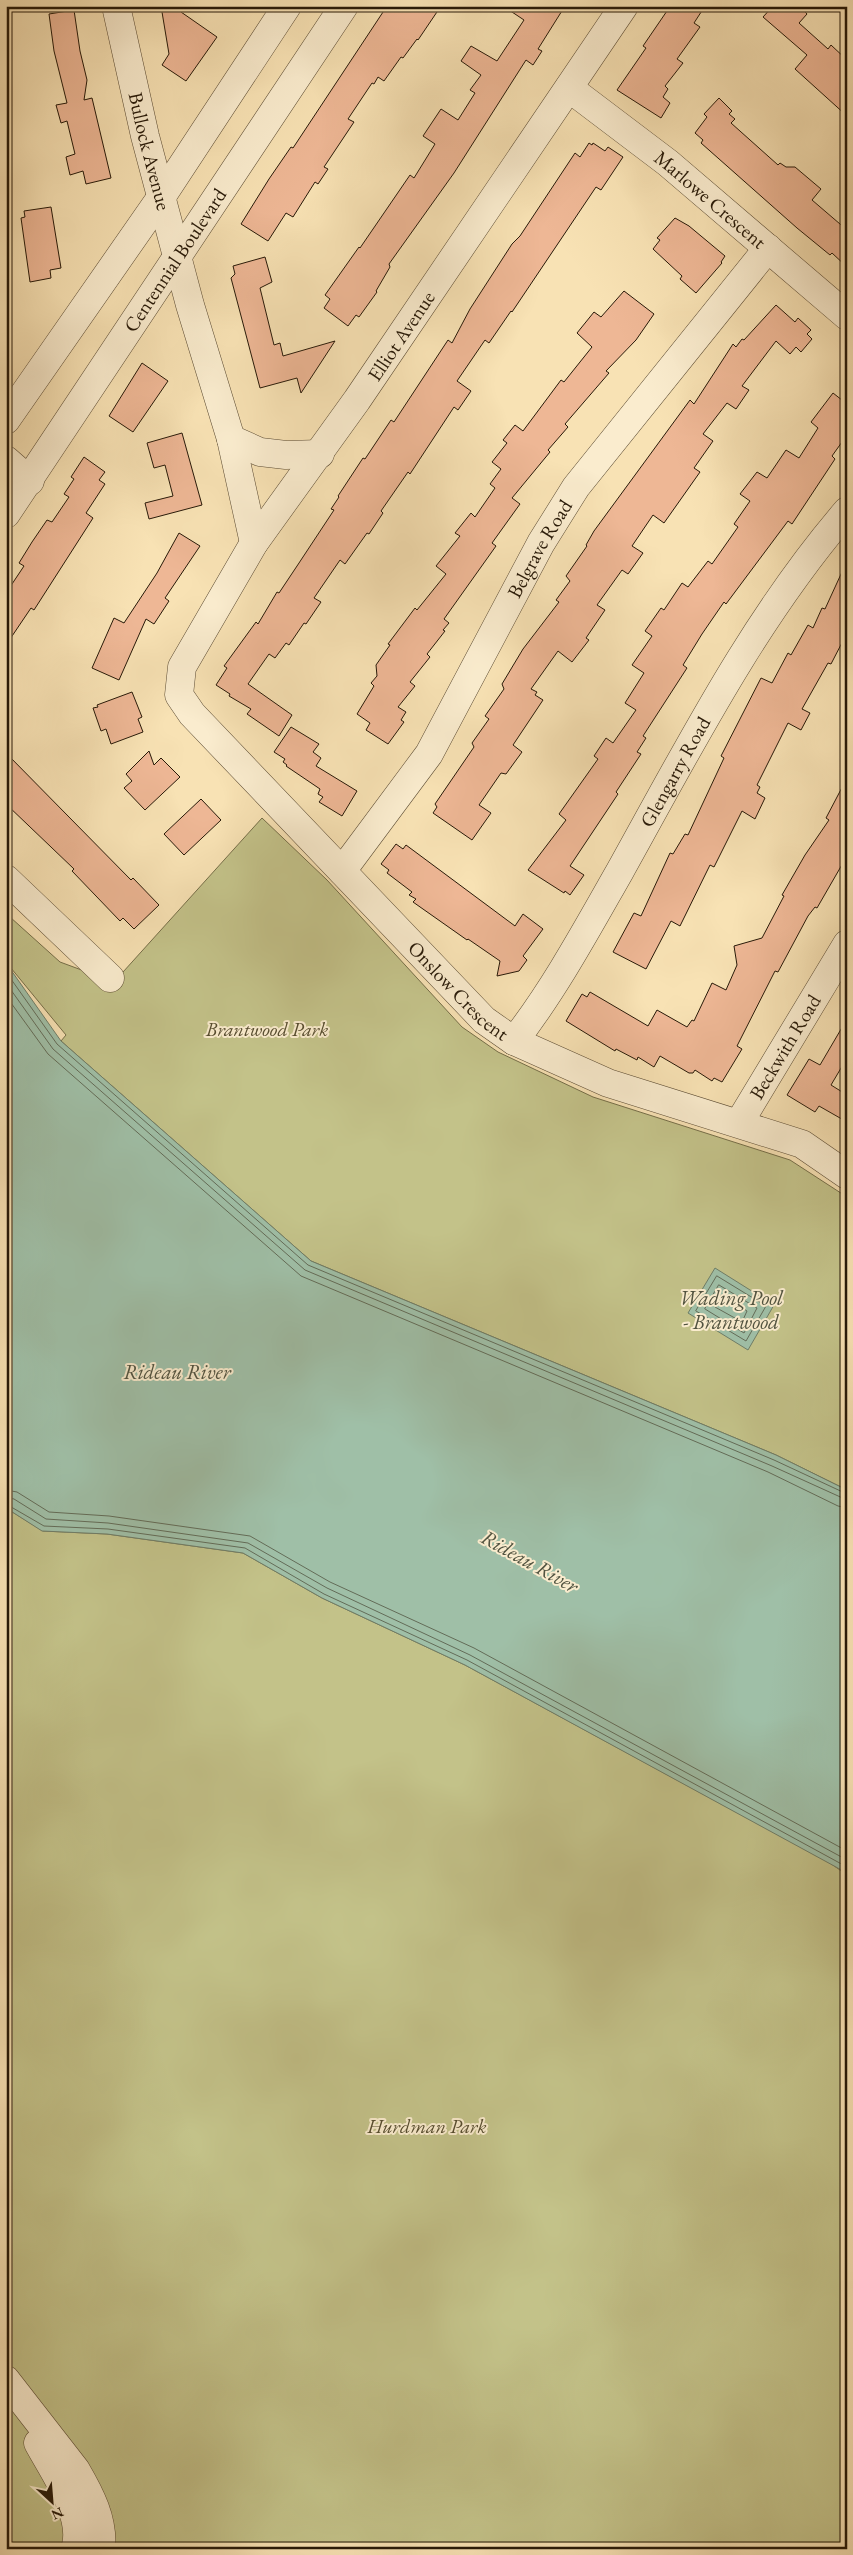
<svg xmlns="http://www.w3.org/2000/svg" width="853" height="2555" font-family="'EB Garamond',serif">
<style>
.green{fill:#c3c289;stroke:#756e48}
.water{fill:#9fbfa7;stroke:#6f7d67}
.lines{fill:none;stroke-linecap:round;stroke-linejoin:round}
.shore{stroke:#636c58;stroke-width:1}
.building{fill:#eeb795;stroke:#271908}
.minor-casing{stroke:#5b4b33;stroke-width:29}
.minor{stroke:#faecce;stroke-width:28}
.labels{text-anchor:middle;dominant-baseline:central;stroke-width:4;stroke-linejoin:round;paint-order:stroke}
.street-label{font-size:20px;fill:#271908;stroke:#faecce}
.park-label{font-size:20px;font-style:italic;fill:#564c2f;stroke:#faecce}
.water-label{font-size:21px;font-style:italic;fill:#515340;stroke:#faecce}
</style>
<rect width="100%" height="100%" fill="#f8e2b4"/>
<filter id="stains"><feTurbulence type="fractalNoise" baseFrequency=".004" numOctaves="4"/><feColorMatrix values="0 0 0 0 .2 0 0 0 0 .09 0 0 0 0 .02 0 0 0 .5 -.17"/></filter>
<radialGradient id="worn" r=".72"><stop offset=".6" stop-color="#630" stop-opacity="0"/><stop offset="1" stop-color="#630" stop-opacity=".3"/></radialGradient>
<g class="green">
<path d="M262,818L327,880L462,1027L498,1052L593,1097L790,1160L847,1197V1490L776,1455L311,1261L61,1041L66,1035L6,962V916L10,917L60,962L114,982Z"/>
<path d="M6,1508L43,1531L107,1534L243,1553L322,1598L465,1665L830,1863L847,1875V2549H6Z"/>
</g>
<g class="water">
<path d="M6,963L61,1041L311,1261L776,1455L847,1490V1873L465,1665L322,1598L243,1553L107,1534L42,1531L6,1508Z"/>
<path d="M715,1268L774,1305L748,1350L688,1313Z"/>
</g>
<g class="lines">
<g class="shore">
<path d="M6,972L57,1044L308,1265L774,1460L847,1494"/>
<path d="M6,983L53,1049L305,1270L772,1466L847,1500"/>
<path d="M6,996L48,1054L301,1276L768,1472L838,1506L847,1508"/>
<path d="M717,1276L766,1306L746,1341L696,1311Z"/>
<path d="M719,1285L757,1308L744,1333L705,1309Z"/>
<path d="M723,1295L747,1311L742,1322L715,1307L720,1296Z"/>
<path d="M6,1490L17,1492L49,1512L109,1516L250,1536L330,1582L474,1648L847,1851"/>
<path d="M6,1497L14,1499L46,1519L108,1523L248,1543L327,1588L470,1655L847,1860"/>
<path d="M6,1504L44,1526L108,1529L245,1548L324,1594L467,1660L847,1867"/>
</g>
</g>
<g class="building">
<path d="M161,6H180L181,12L217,37L186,81L162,65L169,54Z"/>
<path d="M387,6H441L418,40L417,39L403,58L401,57L384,81L378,77L374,84L372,83L348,119L354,122L324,167L328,169L318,184L315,182L293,217L286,213L268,241L241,224L269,179L291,147L293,148Z"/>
<path d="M503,6H565L538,49L542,51L533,65L526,60L454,173L389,264L390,267L376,291L377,292L359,317L356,315L348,326L324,308L330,299L325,295L359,247L360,248L410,175L414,178L435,144L423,136L441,109L458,120L475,93L470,90L481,75L461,61L471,46L497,61L524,20Z"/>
<path d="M674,6H705L694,23L700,27L677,59L683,63L665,86L668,89L663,97L670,103L661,118L617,90L646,48L643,46L669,8L672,10Z"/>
<path d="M773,6H800L807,14L799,23L828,49L831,45L847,60V116L795,69L807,55L763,17Z"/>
<path d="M74,10L80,51L87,80L84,100L92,98L111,178L86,184L83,171L70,175L66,157L75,154L67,121L61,123L56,105L67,103L54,51L49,14Z"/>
<path d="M719,98L732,111L729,114L735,119L731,123L778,165L780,163L786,167H795L821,189L812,200L847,230V267L832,253L830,255L797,228L701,143L703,140L695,133L707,117L704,114Z"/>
<path d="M589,143L592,145L593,143L605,151L608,147L623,157L601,190L596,187L512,312L511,311L489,343L485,340L457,381L471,391L458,410L454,407L410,474L408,472L381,511L383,513L369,534L367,533L345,564L340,560L314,598L321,602L306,624L304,623L289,645L286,643L275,658L269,654L248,684L292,715L279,736L247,714L251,709L229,696L230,694L216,685L227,668L224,666L256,622L258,624L277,592L279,593L299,563L334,510L331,509L339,497L338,496L363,458L365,459L391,420L394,422L448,340L452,343L470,309L512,244L520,236L575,153L580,157Z"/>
<path d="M51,207L61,268L50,270L51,278L30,282L21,218L25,217L24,211Z"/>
<path d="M675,218L689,226L725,256L721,262L722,263L696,293L680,279L682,276L653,249L660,240L657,238Z"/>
<path d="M265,257L272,282L260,288L274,345L280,343L283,356L335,341L301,393L297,378L260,388L231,278L235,274L233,266Z"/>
<path d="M624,291L654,314L636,340L606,371L609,373L565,424L568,427L548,450L550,452L512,498L520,504L492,543L496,546L444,619L449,623L443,630L445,631L427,654L430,657L410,682L415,686L398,707L406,712L401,720L404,722L388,744L366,730L370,723L357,714L374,686L371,683L377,676L376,665L390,645L388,644L415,608L417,610L446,574L436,566L460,536L455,533L471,513L475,517L495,488L490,484L501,469L492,462L507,443L503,440L515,425L523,431L561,380L564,382L592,347L577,333L594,312L601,317Z"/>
<path d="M776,305L795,322L798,318L811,330L807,334L812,339L801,352L796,347L790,354L776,341L742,386L749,390L736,409L727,403L703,434L713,441L694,468L700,472L664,523L653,515L632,546L643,553L628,574L622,570L597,605L605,610L586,638L589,640L572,662L558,651L531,689L537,692L535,695L543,700L513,745L522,752L506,774L501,773L479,805L491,813L472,840L433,813L437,807L435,804L474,747L472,743L489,719L485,716L504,689L502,684L523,649L559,602L556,600L570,581L566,576L587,546L586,545L594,531L690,400L694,404L733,344L736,347L742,339L744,340Z"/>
<path d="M142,363L168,381L133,432L109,416Z"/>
<path d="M833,393L847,404V435L832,456L835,459L792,524L788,521L726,604L724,602L702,634L683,665L687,668L643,736L646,738L637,752L641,754L616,792L618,794L570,866L584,875L570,895L565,891L564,893L528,870L566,820L559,814L598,759L594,756L606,738L613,743L636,710L625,703L644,673L632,665L652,636L645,631L661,608L664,610L682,583L688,587L708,561L712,564L738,527L734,524L750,501L740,494L757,472L767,478L786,450L799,458L818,428L811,422Z"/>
<path d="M182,433L202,505L149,519L145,503L173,496L165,465L154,468L147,443Z"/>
<path d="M84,457L105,472L99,480L105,484L86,513L93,518L34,610L31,608L6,645V593L24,566L19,563L32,542L47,520L52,522L69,497L64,494L74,479L71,477Z"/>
<path d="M179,533L200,546L165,598L169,601L154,624L146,619L119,680L92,668L114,618L124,623L157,573Z"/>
<path d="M847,561V633L831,664L828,663L802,709L810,713L801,730L788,723L757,785L760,787L757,793L765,798L755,819L742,811L714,867L710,865L680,926L671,921L646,969L613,952L634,913L641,916L670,853L673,854L685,834L688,835L724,758L721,756L761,678L772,683L788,653L791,655L808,625L813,628L822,608L825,609Z"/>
<path d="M132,692L142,717L138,719L143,732L111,744L106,729L101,731L93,708L98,707L97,705Z"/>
<path d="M291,727L319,744L313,752L321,758L316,766L357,791L342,816L319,802L323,797L318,794L320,789L286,766L287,765L283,762L285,759L274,752Z"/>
<path d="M149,751L154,765L161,758L180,777L145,810L124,788L132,781L126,774Z"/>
<path d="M6,753L131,880L133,878L159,905L134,929L123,918L120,921L72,871L74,869L6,804Z"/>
<path d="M847,778V856L817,908L815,907L808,916L778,972L775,971L737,1046L742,1049L722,1082L714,1078L712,1081L695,1070L693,1073H689L660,1056L654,1067L638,1057L637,1060L616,1049L615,1051L566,1021L582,994L587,997L590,992L648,1026L657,1010L687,1027L692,1020L694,1021L712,983L726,990L737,965L734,946L762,938L784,896L782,895L805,855L829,820L826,818Z"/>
<path d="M201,799L221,820L184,855L164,834Z"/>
<path d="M396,844L403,849L406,845L515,926L523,914L543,929L523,956L527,960L519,971L497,976L500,961L468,939L467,940L413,902L416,899L409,895L412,892L387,873L389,870L381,864Z"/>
<path d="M847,1019V1058L831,1085L847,1095V1122L819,1106L815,1112L787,1095L809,1059L820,1065Z"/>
</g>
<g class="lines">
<defs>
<g id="minor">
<path id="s1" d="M116,6L145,136L190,305L231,439L254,543"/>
<path id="s2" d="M624,6L357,400L254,543L182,667L179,695L192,714L484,1020L514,1041L608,1083L802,1144L847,1175"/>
<path id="s3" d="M569,88L668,163L847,316"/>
<path d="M6,420L162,196L287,6"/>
<path d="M231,439L260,452L286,455L320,454"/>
<path d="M6,460L30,481"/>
<path id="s4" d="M6,514L344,6"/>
<path id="s5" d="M342,871L429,754L541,543L576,487L768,248"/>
<path d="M6,879L110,978"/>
<path id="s6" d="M514,1041C554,990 588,927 620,871C689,747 754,619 847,511"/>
<path id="s7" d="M739,1123L847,944"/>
<path d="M6,2380L76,2470C90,2494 104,2520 101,2549"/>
<path d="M38,2443C53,2471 86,2516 75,2549"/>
</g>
</defs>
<use href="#minor" class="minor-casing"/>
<use href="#minor" class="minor"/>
</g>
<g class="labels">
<g class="street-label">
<text stroke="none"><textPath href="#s1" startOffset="149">Bullock Avenue</textPath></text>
<text stroke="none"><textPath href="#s3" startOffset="180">Marlowe Crescent</textPath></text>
<text stroke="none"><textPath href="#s4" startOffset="305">Centennial Boulevard</textPath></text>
<text transform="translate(401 336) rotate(-56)">Elliot Avenue</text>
<text stroke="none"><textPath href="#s5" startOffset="379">Belgrave Road</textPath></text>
<text stroke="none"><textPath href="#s6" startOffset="314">Glengarry Road</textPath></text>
<text stroke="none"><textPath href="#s2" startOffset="1231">Onslow Crescent</textPath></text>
<text stroke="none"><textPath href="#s7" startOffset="89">Beckwith Road</textPath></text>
</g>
<g class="park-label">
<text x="267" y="1029">Brantwood Park</text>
<text x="427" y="2126">Hurdman Park</text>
</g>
<g class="water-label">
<text x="731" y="1297">Wading Pool<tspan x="731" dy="24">- Brantwood</tspan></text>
<text x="177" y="1371">Rideau River</text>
<text transform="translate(530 1561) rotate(29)">Rideau River</text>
</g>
</g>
<rect width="853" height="2555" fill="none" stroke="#f8e2b4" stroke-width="25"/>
<rect x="8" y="8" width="838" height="2540" fill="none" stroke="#271908" stroke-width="2.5"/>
<rect x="12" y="12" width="828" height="2530" fill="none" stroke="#271908"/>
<g transform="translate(52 2502) rotate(154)" stroke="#faecce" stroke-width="4" paint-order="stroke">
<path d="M0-4L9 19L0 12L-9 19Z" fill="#271908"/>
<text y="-8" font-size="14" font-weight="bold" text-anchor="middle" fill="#271908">N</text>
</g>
<rect width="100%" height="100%" filter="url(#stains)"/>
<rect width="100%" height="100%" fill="url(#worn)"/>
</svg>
